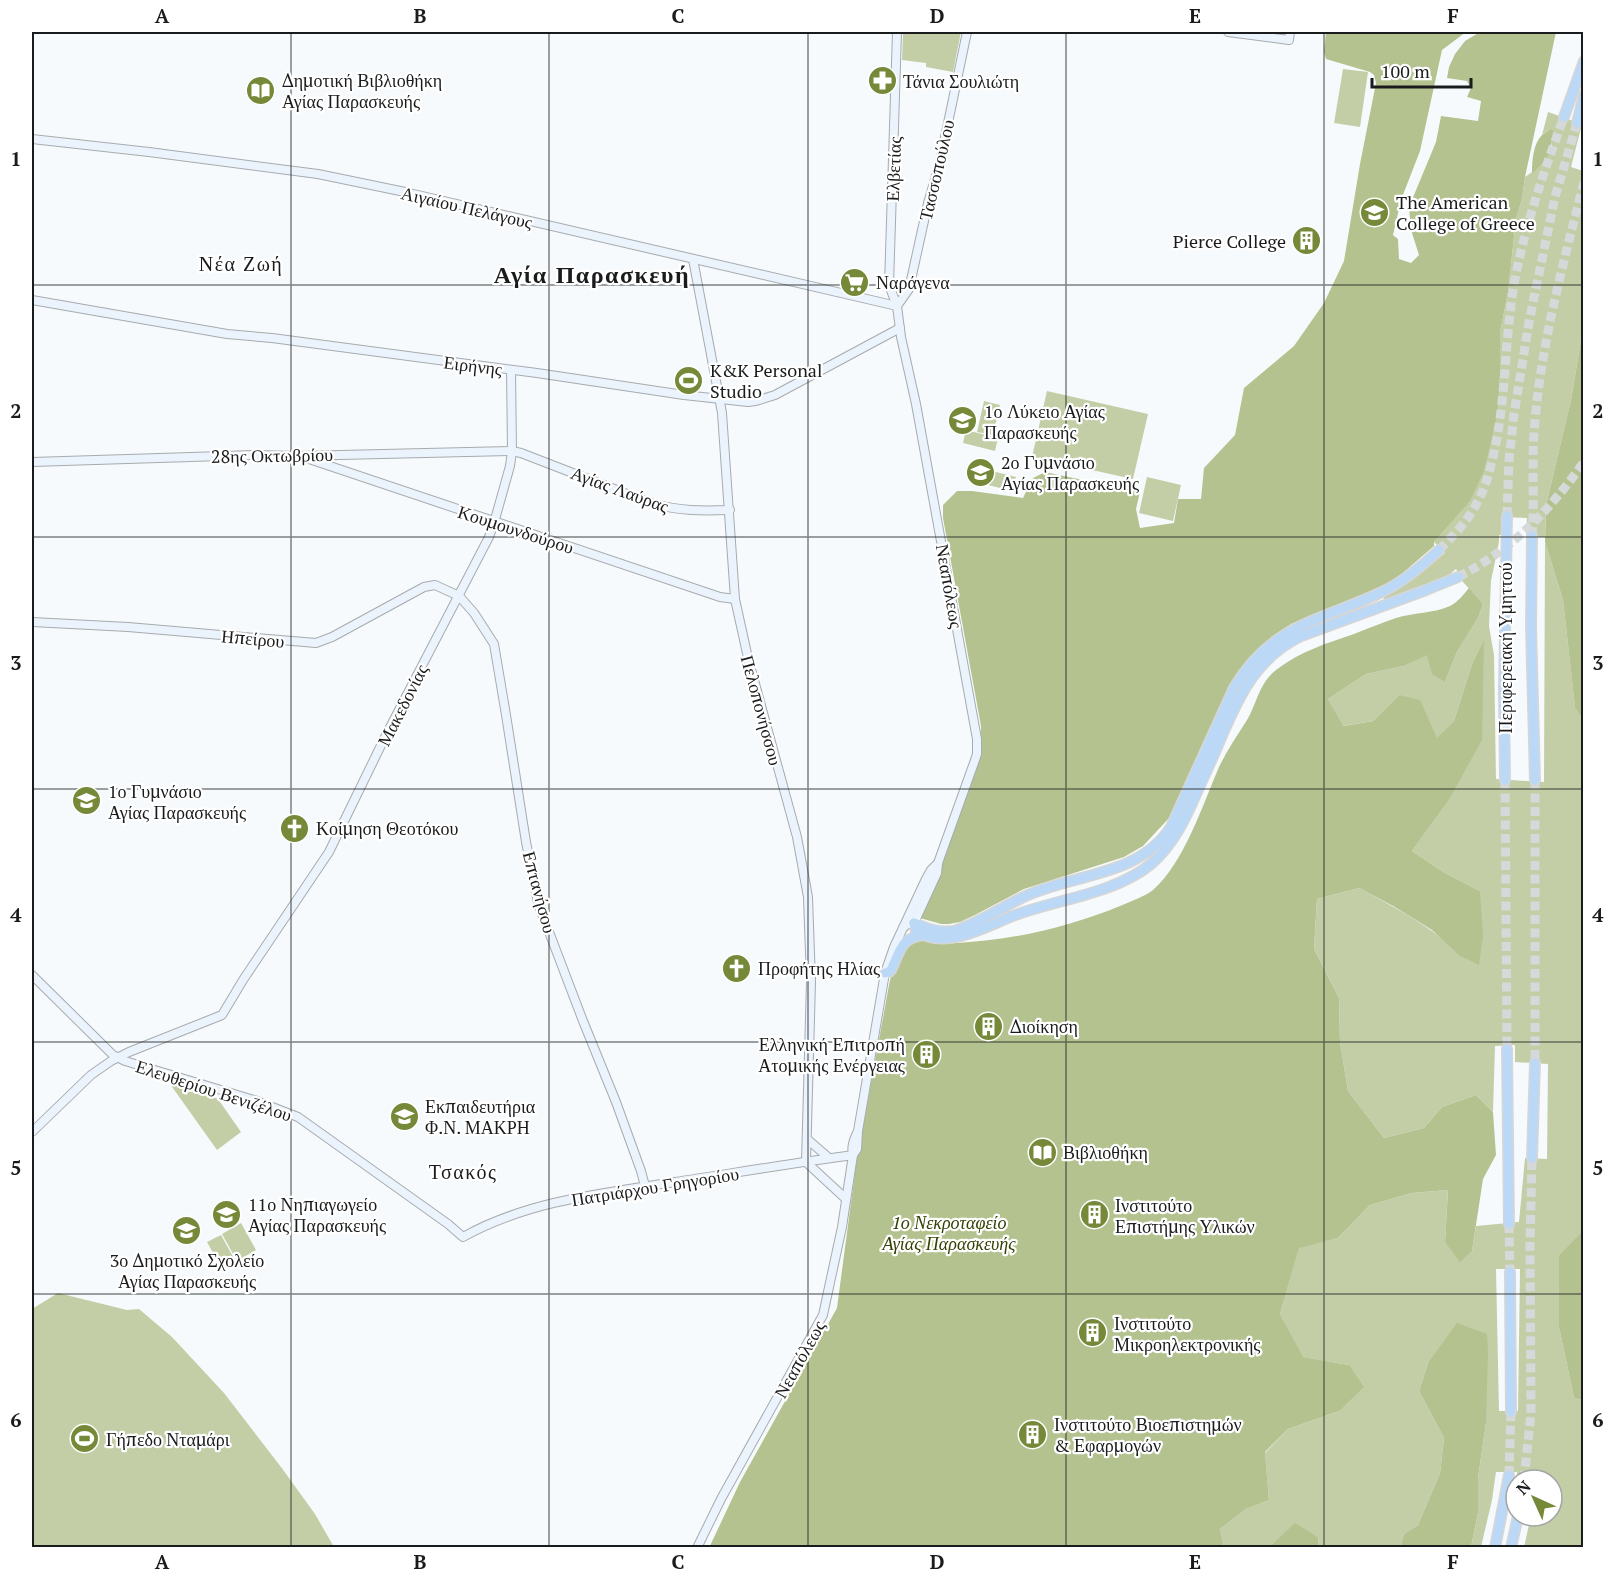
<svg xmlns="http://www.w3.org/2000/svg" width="1615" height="1579" font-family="'PT Serif',serif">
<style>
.green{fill:#c3cea7;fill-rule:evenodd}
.forest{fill:#b4c28f}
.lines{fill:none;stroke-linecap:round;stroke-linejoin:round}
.highway-tunnel{stroke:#d6d9da;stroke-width:9;stroke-dasharray:9 4.5;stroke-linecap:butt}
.secondary-casing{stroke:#a8abad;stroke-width:10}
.highway-casing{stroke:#d6d6d6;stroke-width:12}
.secondary{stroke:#ebf3fd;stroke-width:8}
.highway{stroke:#bcd8f7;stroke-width:9}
.grid{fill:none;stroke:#1a1b1c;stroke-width:1.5;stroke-opacity:0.55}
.labels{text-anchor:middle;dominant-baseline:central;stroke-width:4.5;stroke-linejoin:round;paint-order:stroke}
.poi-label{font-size:18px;fill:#1a1b1c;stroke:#fff;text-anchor:start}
.street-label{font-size:18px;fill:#1a1b1c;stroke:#fff}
.park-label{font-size:18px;font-style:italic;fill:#344004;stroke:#fff}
.neighbourhood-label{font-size:20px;letter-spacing:1.5px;fill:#1a1b1c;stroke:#fff}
.district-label{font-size:24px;font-weight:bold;letter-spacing:1.5px;fill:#1a1b1c;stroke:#fff}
.neatline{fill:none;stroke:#1a1b1c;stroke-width:2}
.grid-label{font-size:20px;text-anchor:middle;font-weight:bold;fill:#1a1b1c}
</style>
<rect width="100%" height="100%" fill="#f7fafc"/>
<g class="green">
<path d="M903,32H961L953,72L926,67V63L902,60Z"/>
<path d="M1343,69L1368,72L1360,127L1334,123Z"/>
<path d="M1548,112L1582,124L1571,167L1583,171V328L1571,400L1546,505L1545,537H1526L1527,518L1503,517L1502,535H1499V542L1491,581L1489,626L1494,655L1496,779L1544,782L1545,542L1563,600L1575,706L1584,719V1231L1559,1255V1327L1574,1398L1583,1400V1545L1579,1548L1524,1547L1531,1516H1552V1480H1517V1472H1496L1492,1500L1481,1547H1471L1478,1513V1478L1486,1423L1428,1363L1419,1391L1444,1438L1440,1473L1418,1525L1404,1534L1400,1547H1319L1318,1537L1295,1524L1269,1547H1224L1220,1529L1246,1509L1269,1500L1265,1453L1288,1429L1339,1411L1349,1365L1302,1357L1280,1314L1299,1247L1338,1238L1370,1205L1412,1193L1448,1190L1445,1242L1472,1251L1476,1226L1519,1222L1525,1158L1547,1159L1548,1064L1515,1062V1045L1495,1046L1493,1112L1476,1095L1442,1107L1424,1128L1384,1138L1348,1091L1340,1042L1339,998L1314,949L1317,899L1359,888C1383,901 1406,913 1429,929C1448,941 1456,957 1479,964L1480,891L1445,873L1412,851L1447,803L1484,641L1472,664L1454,721L1437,739L1399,695L1373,721L1342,726L1328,699L1366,674L1404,666L1427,654L1445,682L1457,652L1478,618L1483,604L1463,582L1456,569L1443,580L1386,600L1382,597L1412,579L1445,553L1434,542L1469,503L1498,412L1500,375V333L1508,292L1516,219L1522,199L1525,177L1539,167L1552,146L1550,129L1542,135ZM1496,1269H1520L1518,1411H1499Z"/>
<path d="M1047,391L1148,414L1133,479L1032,457Z"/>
<path d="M984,401L1000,405L993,435L977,432Z"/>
<path d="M966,430L998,438L995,451L963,443Z"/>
<path d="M992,471L1016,477L1012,491L988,485Z"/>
<path d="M1147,477L1181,485L1173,521L1139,513Z"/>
<path d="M170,1082H172L218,1099L241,1132L217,1150L170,1084Z"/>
<path d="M241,1223L256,1250L237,1261L222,1234Z"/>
<path d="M221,1235L236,1262L222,1269L207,1242Z"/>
<path d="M58,1293L127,1310L139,1309L172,1337L224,1393L281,1467L315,1514L334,1547H32V1309Z"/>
</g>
<g class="forest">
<path d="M1326,32H1466L1442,50L1420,151L1401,200L1393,235L1398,239L1399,259L1411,263L1419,255L1411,230L1409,207L1436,142L1441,116L1478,121L1481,101L1467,97L1471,88L1467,81L1447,78L1449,67L1455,54L1465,41L1480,32H1556L1525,177L1522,199L1516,219L1508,292L1500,333V375L1498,412L1484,471L1469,503L1434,542V546L1397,578L1380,588L1291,624L1278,633L1256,652L1233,680L1170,817L1143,846L1124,857L1024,889L975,915L960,922L949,924H941L920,918L976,770L981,749V726L943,518V505L957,491H972L1023,498L1033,478L1045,472L1140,492L1136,509L1140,528L1174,523L1178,499H1201L1204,468L1235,435L1244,388L1294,346L1324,303L1344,261L1360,164L1376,83L1374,75L1370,72L1326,59L1324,52Z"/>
<path d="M1550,129L1553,130C1551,151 1550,159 1532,173C1532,161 1533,144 1542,135C1545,133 1548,131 1550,129Z"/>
<path d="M1583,328V719L1575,707L1563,600L1545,542L1546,505L1571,400Z"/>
<path d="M1469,588L1483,604L1478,618L1457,652L1445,682L1432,674L1427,655L1404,666L1366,674L1328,699L1343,726L1373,721L1399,695L1420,700L1437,738L1454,721L1472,664L1484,640L1482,740L1447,803L1412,851L1445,873L1480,891L1483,936L1479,965L1460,956L1432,930L1393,906L1359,888L1317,899L1314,949L1339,998L1340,1042L1348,1091L1384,1138L1424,1128L1442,1107L1476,1095L1493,1112L1496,1155L1483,1179L1472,1251L1460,1262L1445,1242L1448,1190L1412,1193L1370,1205L1338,1238L1299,1248L1280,1314L1303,1357L1349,1365L1364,1387L1339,1411L1288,1429L1265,1452L1269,1500L1246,1509L1220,1529L1224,1547L709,1548L740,1482L837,1308L856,1165L889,985L892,972L903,949L912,940C927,939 942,944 957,943C1013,940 1069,927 1120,906C1131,901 1144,897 1153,890C1184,863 1203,804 1219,767C1227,750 1237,736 1247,720C1257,703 1259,683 1276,670C1299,652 1327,643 1354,634C1368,628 1382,623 1396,618C1412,613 1435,613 1450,606C1457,603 1464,594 1469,588Z"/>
<path d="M1583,1231V1400L1574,1398L1559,1327V1255Z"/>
<path d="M1457,1323L1487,1334L1488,1351L1486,1423L1478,1478V1513L1471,1547H1400L1404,1534L1418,1525L1440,1473L1444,1438L1419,1391L1428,1363Z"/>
<path d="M1295,1523L1318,1537L1319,1547H1269Z"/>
</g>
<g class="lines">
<g class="highway-tunnel">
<path d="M1507,516L1509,460L1514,414L1529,322L1555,197L1577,123"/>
<path d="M1532,536C1535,498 1531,459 1535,421C1542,339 1564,261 1584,182"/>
<path d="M1439,550C1452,537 1465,524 1474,508C1484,492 1489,474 1493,457C1507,398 1504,338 1515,279C1526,223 1544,171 1564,117"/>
<path d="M1458,577C1513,549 1548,512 1584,462"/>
<path d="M1505,780L1507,1049"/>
<path d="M1535,780V1063"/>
<path d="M1509,1224L1510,1272"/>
<path d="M1509,1475L1511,1412"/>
<path d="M1524,1480L1531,1413L1530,1244L1532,1158"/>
</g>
<defs>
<g id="secondary">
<path d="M897,32L889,285L897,306L901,337L916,404L977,739V754L975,760L938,863L937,873L914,923L908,924L903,928"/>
<path d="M1228,32L1289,40L1290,32"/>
<path d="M32,139L149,152L318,174L405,192L897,306"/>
<path d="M693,259L722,413L735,599L748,658L797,837L808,897L811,982L806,1162"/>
<path d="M32,300L227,334L272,338L537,373L684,395L748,402L756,401L775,395L900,328"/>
<path d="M897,306L909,289L928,203L939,166L967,32"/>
<path d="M303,457L720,597L735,599"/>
<path d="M32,462L254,455L298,456L512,451L521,453L653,504C681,511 701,511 730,510"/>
<path d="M32,622L128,627L316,643L332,637L424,587L435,585L459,596L474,613L494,644L506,715L526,842L538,903L583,1021L616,1102L641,1171L645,1186"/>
<path d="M32,975L113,1055L125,1061L254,1100L298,1117L448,1224L463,1237C527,1201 604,1193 675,1182C734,1173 794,1163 853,1155L842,1227L823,1315L721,1499L697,1548"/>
<path d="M858,1131C854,1139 851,1146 853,1155L857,1149L858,1131L885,973L894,947L926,879L931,870L938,863"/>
<path d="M32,1132L91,1075L111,1061L129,1052L222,1015L243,980L329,852L387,733L489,537L494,523L510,466L512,451L511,370"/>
<path d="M807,1139L829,1158"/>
<path d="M806,1162L846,1199"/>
</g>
<g id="highway">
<path d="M1564,117L1584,61"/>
<path d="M1577,123L1584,95"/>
<path d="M1532,536L1531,626L1535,780"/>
<path d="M1505,780L1504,691L1507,516"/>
<path d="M914,923L916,930C942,951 984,928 1010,917C1055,899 1113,895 1151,864C1173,845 1186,818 1197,792C1206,772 1215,753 1223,733C1242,691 1257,658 1301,636L1426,590L1458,577"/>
<path d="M914,923C928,929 939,933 954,931C980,923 1003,906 1028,895C1078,873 1139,876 1171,827L1234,688C1272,623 1322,621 1384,591C1404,581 1422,566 1439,550"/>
<path d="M885,973L889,972L891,970C900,952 900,938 923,935"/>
<path d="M1507,1049L1509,1224"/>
<path d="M1532,1158L1535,1063"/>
<path d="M1510,1272L1511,1412"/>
<path d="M1495,1548L1509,1475"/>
<path d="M1511,1548L1518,1516"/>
</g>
</defs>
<use href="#secondary" class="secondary-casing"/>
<use href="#highway" class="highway-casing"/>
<use href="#secondary" class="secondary"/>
<use href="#highway" class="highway"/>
</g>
<path class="grid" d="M291,32V1548M549,32V1548M808,32V1548M1066,32V1548M1324,32V1548M32,285H1584M32,537H1584M32,789H1584M32,1042H1584M32,1294H1584"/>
<defs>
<symbol id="pharmacy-disc" viewBox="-11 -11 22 22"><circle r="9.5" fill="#768939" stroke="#fff"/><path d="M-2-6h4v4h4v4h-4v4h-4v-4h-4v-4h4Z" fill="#fff"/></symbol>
<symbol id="library-disc" viewBox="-11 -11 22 22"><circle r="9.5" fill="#768939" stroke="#fff"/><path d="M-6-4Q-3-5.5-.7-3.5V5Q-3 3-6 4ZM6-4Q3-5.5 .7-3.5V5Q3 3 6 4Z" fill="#fff"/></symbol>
<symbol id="university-disc" viewBox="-11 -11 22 22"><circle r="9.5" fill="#768939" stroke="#fff"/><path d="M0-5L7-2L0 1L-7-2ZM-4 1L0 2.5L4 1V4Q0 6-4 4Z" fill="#fff"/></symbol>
<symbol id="building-disc" viewBox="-11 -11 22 22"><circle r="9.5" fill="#768939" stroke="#fff"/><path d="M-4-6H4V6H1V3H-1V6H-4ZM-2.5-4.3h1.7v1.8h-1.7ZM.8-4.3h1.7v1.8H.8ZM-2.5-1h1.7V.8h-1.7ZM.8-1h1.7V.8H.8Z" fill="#fff"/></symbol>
<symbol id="supermarket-disc" viewBox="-11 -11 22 22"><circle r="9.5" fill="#768939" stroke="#fff"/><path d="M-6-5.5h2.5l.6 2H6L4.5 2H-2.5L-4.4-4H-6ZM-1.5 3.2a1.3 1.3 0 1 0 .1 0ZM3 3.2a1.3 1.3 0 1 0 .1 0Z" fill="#fff"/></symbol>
<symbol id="stadium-disc" viewBox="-11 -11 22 22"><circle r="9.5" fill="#768939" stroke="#fff"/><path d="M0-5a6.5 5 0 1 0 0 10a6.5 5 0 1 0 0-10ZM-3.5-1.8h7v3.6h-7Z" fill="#fff"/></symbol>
<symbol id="school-disc" viewBox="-11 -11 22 22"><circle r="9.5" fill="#768939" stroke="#fff"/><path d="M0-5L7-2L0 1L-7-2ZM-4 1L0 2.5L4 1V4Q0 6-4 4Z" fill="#fff"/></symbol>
<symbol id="church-disc" viewBox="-11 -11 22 22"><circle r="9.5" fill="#768939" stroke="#fff"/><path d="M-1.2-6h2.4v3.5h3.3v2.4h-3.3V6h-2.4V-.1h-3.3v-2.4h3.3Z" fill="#fff"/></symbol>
</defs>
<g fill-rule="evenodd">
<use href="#pharmacy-disc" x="866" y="64" width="33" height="33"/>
<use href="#library-disc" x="244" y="74" width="33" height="33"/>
<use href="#university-disc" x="1358" y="196" width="33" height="33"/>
<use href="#building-disc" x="1290" y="224" width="33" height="33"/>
<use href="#supermarket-disc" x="838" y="266" width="33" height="33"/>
<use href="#stadium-disc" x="672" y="364" width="33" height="33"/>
<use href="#school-disc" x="946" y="404" width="33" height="33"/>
<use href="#school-disc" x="964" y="456" width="33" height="33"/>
<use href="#school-disc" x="70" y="784" width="33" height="33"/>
<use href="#church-disc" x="278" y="812" width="33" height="33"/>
<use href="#church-disc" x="720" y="952" width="33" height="33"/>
<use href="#building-disc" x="972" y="1010" width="33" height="33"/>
<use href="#building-disc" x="910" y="1038" width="33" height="33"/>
<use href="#school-disc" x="388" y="1100" width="33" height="33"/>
<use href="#library-disc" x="1026" y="1136" width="33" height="33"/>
<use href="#school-disc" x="210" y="1198" width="33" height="33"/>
<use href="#building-disc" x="1078" y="1198" width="33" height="33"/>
<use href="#school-disc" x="170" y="1214" width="33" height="33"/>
<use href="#building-disc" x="1076" y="1316" width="33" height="33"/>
<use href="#building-disc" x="1016" y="1418" width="33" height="33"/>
<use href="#stadium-disc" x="68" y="1422" width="33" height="33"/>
</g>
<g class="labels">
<g class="poi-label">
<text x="282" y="80">Δημοτική Βιβλιοθήκη<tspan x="282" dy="21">Αγίας Παρασκευής</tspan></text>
<text x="903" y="81">Τάνια Σουλιώτη</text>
<text x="1396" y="202">The American<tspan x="1396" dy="21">College of Greece</tspan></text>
<text x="1286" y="241" text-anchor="end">Pierce College</text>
<text x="876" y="282">Ναράγενα</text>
<text x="710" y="370">K&amp;K Personal<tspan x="710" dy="21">Studio</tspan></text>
<text x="984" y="411">1ο Λύκειο Αγίας<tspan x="984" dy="21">Παρασκευής</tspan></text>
<text x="1001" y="462">2ο Γυμνάσιο<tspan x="1001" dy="21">Αγίας Παρασκευής</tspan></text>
<text x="108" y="791">1ο Γυμνάσιο<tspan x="108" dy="21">Αγίας Παρασκευής</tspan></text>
<text x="316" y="828">Κοίμηση Θεοτόκου</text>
<text x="758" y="968">Προφήτης Ηλίας</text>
<text x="1010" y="1026">Διοίκηση</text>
<text x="905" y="1044" text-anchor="end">Ελληνική Επιτροπή<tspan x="905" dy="21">Ατομικής Ενέργειας</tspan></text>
<text x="425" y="1106">Εκπαιδευτήρια<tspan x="425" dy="21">Φ.Ν. ΜΑΚΡΗ</tspan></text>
<text x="1063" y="1152">Βιβλιοθήκη</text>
<text x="248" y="1204">11ο Νηπιαγωγείο<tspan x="248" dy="21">Αγίας Παρασκευής</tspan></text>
<text x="1115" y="1205">Ινστιτούτο<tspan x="1115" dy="21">Επιστήμης Υλικών</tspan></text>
<text x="187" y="1260" text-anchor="middle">3ο Δημοτικό Σχολείο<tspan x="187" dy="21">Αγίας Παρασκευής</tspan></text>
<text x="1114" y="1323">Ινστιτούτο<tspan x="1114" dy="21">Μικροηλεκτρονικής</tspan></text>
<text x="1054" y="1424">Ινστιτούτο Βιοεπιστημών<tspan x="1054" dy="21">&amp; Εφαρμογών</tspan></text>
<text x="106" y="1439">Γήπεδο Νταμάρι</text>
</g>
<g class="street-label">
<text transform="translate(893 169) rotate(-88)">Ελβετίας</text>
<text transform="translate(936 170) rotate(-77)">Τασσοπούλου</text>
<text transform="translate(467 207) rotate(13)">Αιγαίου Πελάγους</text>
<text transform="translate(473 365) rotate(7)">Ειρήνης</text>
<text transform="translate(272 455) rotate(-1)">28ης Οκτωβρίου</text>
<text transform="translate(620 489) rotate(20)">Αγίας Λαύρας</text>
<text transform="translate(516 529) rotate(18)">Κουμουνδούρου</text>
<text transform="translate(950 586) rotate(80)">Νεαπόλεως</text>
<text transform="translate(253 638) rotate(5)">Ηπείρου</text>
<text transform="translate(1505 648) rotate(-90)">Περιφερειακή Υμηττού</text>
<text transform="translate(402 705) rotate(-63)">Μακεδονίας</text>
<text transform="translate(762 710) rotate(75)">Πελοπονήσσου</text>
<text transform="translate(540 892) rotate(75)">Επτανήσου</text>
<text transform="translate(214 1090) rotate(18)">Ελευθερίου Βενιζέλου</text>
<text transform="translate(655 1186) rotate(-9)">Πατριάρχου Γρηγορίου</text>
<text transform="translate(799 1359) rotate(-61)">Νεαπόλεως</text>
</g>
<g class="park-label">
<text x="949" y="1222">1ο Νεκροταφείο<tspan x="949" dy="21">Αγίας Παρασκευής</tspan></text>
</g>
<g class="neighbourhood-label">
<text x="241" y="263">Νέα Ζωή</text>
<text x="463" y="1171">Τσακός</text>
</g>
<g class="district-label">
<text x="592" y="274">Αγία Παρασκευή</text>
</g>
</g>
<rect width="1615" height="1579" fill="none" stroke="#ffffff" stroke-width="66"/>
<g transform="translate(1534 1498) rotate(315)"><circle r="28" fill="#ffffff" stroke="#a3a4a4" stroke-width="1.5"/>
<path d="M0-4.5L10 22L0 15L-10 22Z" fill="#768939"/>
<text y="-9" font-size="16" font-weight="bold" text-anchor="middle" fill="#1a1b1c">N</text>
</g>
<path d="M1372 78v9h99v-9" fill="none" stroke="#1a1b1c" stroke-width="3"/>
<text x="1381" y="78" font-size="18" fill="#1a1b1c" stroke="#ffffff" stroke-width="4.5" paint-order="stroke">100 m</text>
<rect x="33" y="33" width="1549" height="1513" class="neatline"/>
<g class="grid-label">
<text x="162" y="23">A</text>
<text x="420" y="23">B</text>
<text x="678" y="23">C</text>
<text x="937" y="23">D</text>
<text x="1195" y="23">E</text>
<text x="1453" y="23">F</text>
<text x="16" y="166">1</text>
<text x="1598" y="166">1</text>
<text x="16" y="418">2</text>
<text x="1598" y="418">2</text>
<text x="16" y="670">3</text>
<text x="1598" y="670">3</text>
<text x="16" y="922">4</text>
<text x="1598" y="922">4</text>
<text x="16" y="1175">5</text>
<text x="1598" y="1175">5</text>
<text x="16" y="1427">6</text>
<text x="1598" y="1427">6</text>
<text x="162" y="1569">A</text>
<text x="420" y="1569">B</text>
<text x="678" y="1569">C</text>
<text x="937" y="1569">D</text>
<text x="1195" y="1569">E</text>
<text x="1453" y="1569">F</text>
</g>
</svg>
